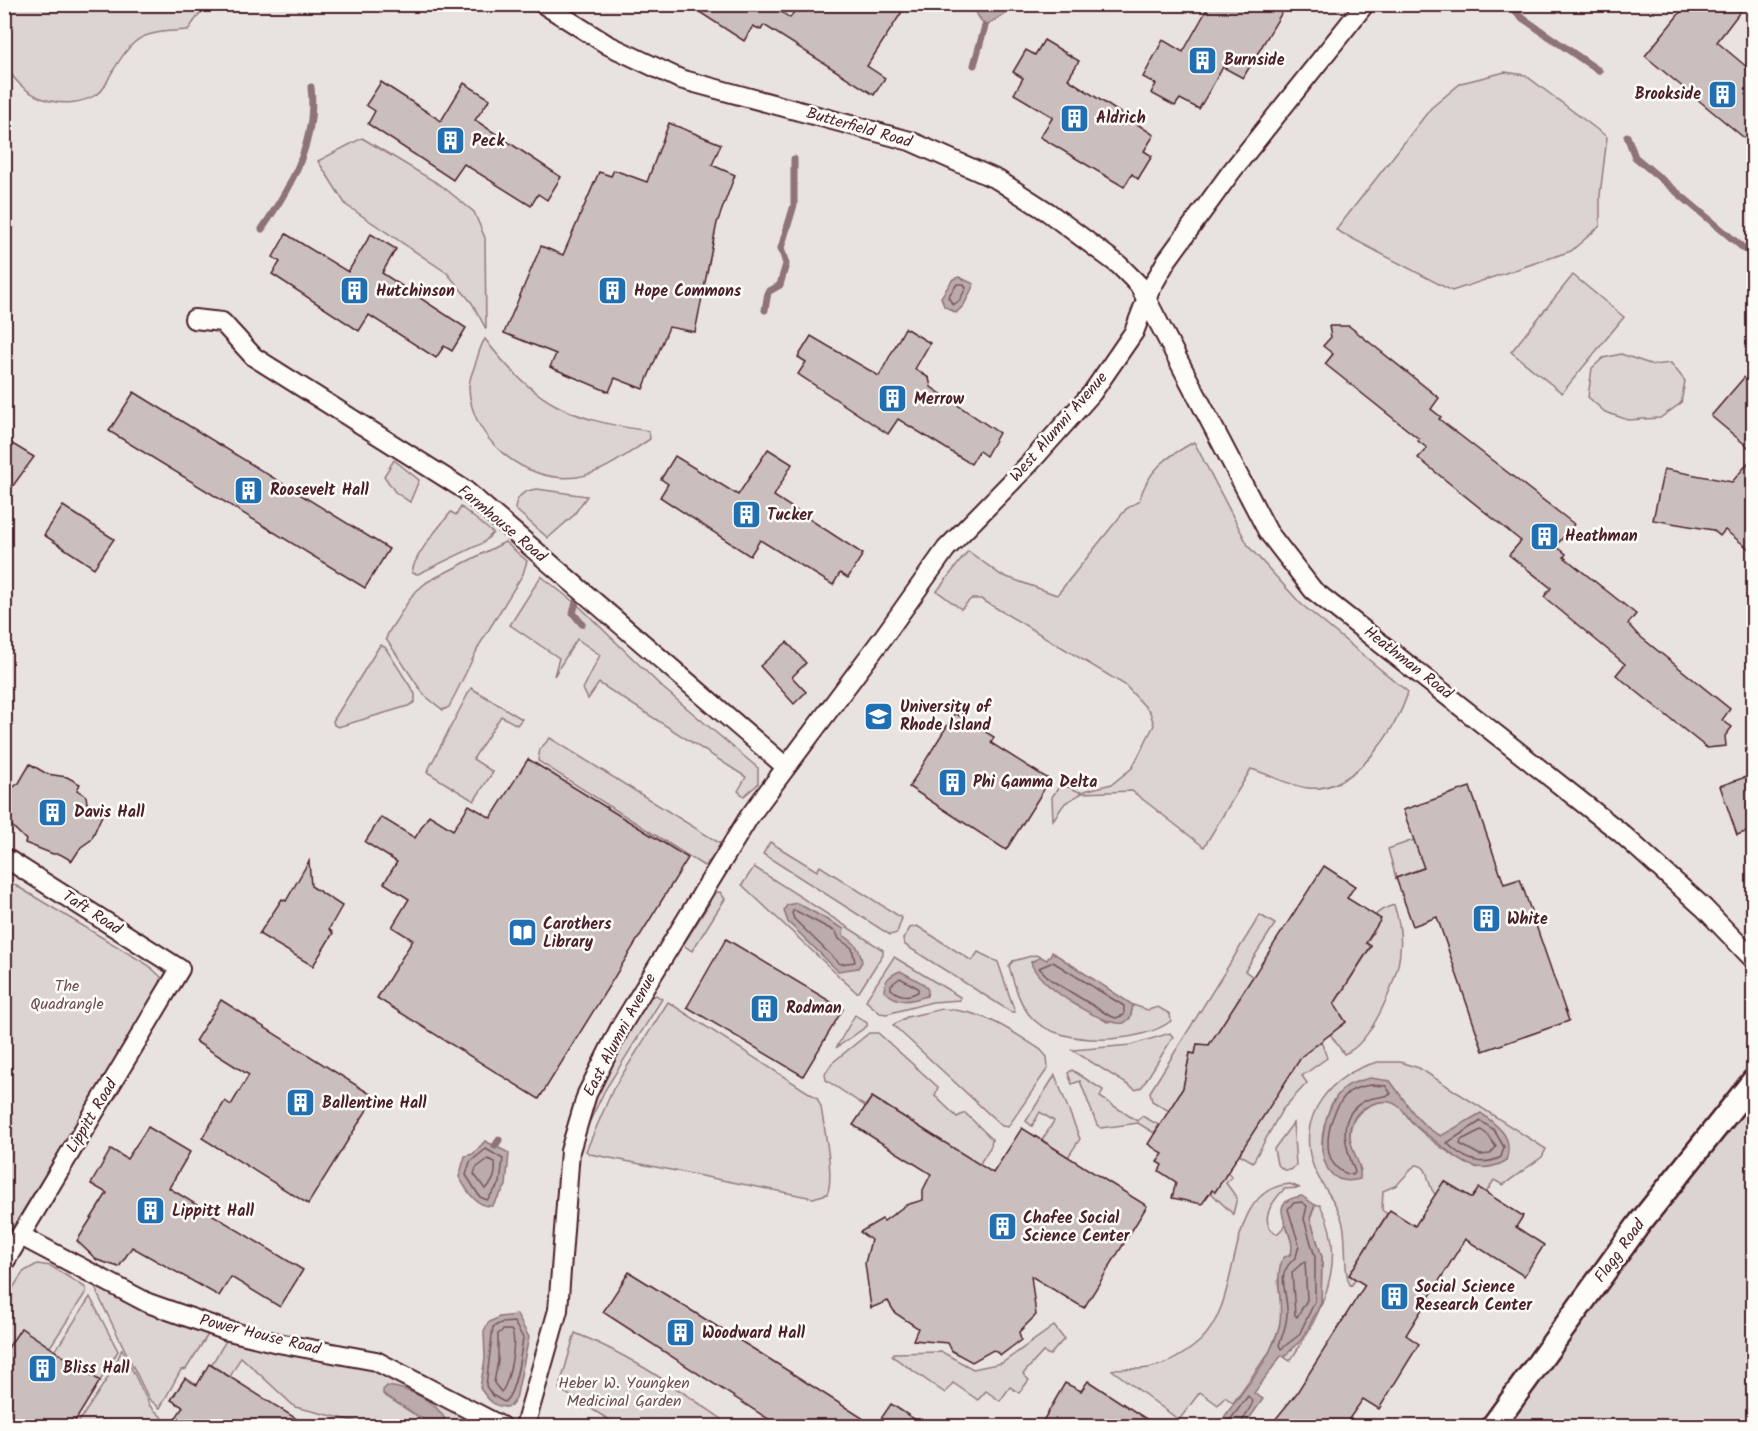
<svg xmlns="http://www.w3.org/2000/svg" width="1758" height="1431" font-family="Kalam,sans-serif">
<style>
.built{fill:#e9e3e0}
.green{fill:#dcd4d2;stroke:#937a7e;stroke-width:1.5;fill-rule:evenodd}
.water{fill:#bbabac;stroke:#8e7378;stroke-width:1.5}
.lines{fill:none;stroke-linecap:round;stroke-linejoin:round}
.shore{stroke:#77575f;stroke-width:1.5}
.stream{stroke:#8e7378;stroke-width:7}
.building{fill:#cbbfbe;stroke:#4a1f2b;stroke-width:1.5}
.minor-casing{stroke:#4a1f2b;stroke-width:22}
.tertiary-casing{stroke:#4a1f2b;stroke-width:27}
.minor{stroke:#fdfcf7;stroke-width:18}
.tertiary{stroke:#fdfcf7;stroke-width:22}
.labels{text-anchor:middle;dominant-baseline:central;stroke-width:5;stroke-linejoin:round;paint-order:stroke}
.poi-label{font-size:16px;font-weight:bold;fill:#4a1f2b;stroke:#fdfcf7;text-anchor:start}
.street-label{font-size:16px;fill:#4a1f2b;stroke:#fdfcf7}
.park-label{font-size:16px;fill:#6e4c55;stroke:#fdfcf7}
</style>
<rect width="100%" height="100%" fill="#f6f3ef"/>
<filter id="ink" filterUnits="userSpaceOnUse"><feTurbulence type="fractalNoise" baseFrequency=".0167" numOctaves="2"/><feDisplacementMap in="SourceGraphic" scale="12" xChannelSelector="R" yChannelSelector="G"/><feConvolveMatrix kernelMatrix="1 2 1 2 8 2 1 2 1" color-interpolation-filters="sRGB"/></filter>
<g filter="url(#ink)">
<rect class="built" x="5" y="5" width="1748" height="1421"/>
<g class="green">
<path d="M4,5L5,4L206,5L188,30C141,33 136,33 111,74C108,80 104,90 99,93C66,115 16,98 5,60C0,44 4,21 4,5Z"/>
<path d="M1505,72L1525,75L1607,137L1600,195V226L1571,251L1452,291L1336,230L1431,108L1461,83Z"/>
<path d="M362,138L442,186L474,212L485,238L486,329L472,303L447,273L346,205L318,161Z"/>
<path d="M1573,275L1624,317L1562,393L1511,352Z"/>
<path d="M485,339C534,404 571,420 649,431L650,439C627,454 604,473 577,477C525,484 470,439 469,387C469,379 473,371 475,365C478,356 480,346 485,339Z"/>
<path d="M1621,354L1653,365L1671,363L1685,381L1681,403L1660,418L1628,420L1605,412L1588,397L1592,368L1603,358Z"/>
<path d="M1194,442L1249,547L1301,604L1408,692C1397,730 1354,793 1308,788C1289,786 1269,774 1251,769L1204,847L1132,791L1082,793L1065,803L1053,820L1052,797L1061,784L1080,792L1112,784L1132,768L1154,725L1150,712L1125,685L981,599H971L961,609L937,591L968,551L1001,575L1057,595L1126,509L1139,501C1148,470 1166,457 1194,442Z"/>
<path d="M394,460L419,480L410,502L395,492L384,476Z"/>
<path d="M537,489L587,496L573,516L548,538L515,509C516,496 524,490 537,489Z"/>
<path d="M461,507L493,533L483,543L418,574L412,573C413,556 440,526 451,512L456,515Z"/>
<path d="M505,542L527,561L523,574L480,644L449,707L443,710L424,695L386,639L388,633L413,594L427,582Z"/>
<path d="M541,576L580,607L663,688L758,768V784L744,796L738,791L746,777L599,683L588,699L583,689L600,655L577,639L554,676L559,658L510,625Z"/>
<path d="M380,645L385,647L415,694V702L408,706L338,727L334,725L333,721Z"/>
<path d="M471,688L522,719L517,725L501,716L473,759L493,772L474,801L427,772Z"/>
<path d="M550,738L721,844L718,853L704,866L538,761L540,749Z"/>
<path d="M1448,828L1457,855L1396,878L1388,849Z"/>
<path d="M770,842L817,871L820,866L902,918L897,933L890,935L763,854Z"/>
<path d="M754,867L883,950V954L859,992H856L742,885Z"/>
<path d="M5,879L148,965L161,977L160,988L5,1240Z"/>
<path d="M720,892L725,899L692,951L683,945L709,904L712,893Z"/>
<path d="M1394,905C1399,920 1402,935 1400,951C1399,978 1371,1045 1344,1054L1330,1034L1346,1022L1334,1004L1371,947L1366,943C1373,921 1370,912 1394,905Z"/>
<path d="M1260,915L1275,924L1245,971L1253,977L1209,1045L1197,1044L1195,1054L1190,1053L1183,1088L1169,1111L1152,1101L1150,1092Z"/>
<path d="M917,926L972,961L978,952L998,962L1015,1012H1011L905,945L903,939L910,928Z"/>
<path d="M1035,955L1041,957L1031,962L1048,985L1107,1022L1130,1018L1133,1005L1148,1010L1158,1007L1170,1014L1171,1021C1141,1044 1063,1047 1034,1020C1020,1007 1014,984 1009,966L1013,961Z"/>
<path d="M894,957L960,997V1000L932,1002L887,1014L880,1013L866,1001L867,998Z"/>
<path d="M656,995L662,999L605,1090L589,1123C586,1101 636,1022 648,998Z"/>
<path d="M668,1002L817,1098L821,1107C824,1128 835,1177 827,1194L813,1198L590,1154L586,1151L613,1089Z"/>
<path d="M942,1009C982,1010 1009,1029 1041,1050L1047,1057L1048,1068L1008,1127L1002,1126L893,1025L907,1017Z"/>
<path d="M855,1015L867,1023V1026L836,1048Z"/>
<path d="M869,1033H878L938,1087L935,1096L957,1117L965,1113L992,1139L991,1146L979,1165L872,1097L865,1106L826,1080L825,1074L832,1063Z"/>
<path d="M1170,1033L1173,1037L1142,1087L1136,1090L1072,1050L1131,1045Z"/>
<path d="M1321,1041L1327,1058L1302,1076L1307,1083L1282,1110L1253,1162L1239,1154L1306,1049Z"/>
<path d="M1378,1062H1400L1419,1068L1546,1149L1542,1157L1503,1185L1494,1180L1486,1193L1479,1189L1472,1198L1444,1181L1436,1195C1425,1186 1432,1165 1415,1165L1397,1185L1383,1191L1382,1210L1387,1214L1349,1275L1356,1279L1351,1286C1343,1277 1347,1240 1343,1224C1338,1202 1322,1188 1314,1168C1294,1118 1331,1073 1378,1062ZM1390,1081L1415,1116L1430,1131L1441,1136L1478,1168C1454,1158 1432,1142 1413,1124C1407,1117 1404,1107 1395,1103C1381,1097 1363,1107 1355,1118C1344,1134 1354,1155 1361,1170L1343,1179C1311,1165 1322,1126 1333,1100Z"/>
<path d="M1072,1070L1103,1090L1100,1097L1137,1121L1142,1116L1159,1125L1154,1133L1138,1123L1101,1128L1097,1125L1080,1081L1072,1084L1068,1073Z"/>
<path d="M1753,1070V1426H1484Z"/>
<path d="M1055,1075L1080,1139L1068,1157L1042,1140L1054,1121L1040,1112L1032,1126L1026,1121Z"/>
<path d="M1293,1123L1296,1165L1291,1170H1284L1277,1164L1274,1149Z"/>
<path d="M1227,1173L1232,1177L1226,1183L1237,1198L1233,1214L1210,1192L1212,1190L1215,1191Z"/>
<path d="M1290,1184L1300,1188L1284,1189C1272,1202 1257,1222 1277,1234L1286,1225L1293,1246L1278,1280L1282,1310L1279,1328L1270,1351L1233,1403L1225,1397L1218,1405L1200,1392L1179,1420L1112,1370C1119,1367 1130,1369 1139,1369C1161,1368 1183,1356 1200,1341C1246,1299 1221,1189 1290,1184Z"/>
<path d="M1315,1205H1320C1350,1259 1321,1315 1290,1361L1284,1357L1321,1303L1322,1257L1310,1218Z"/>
<path d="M37,1264L51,1266L86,1288V1292L50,1347L21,1328L5,1354V1301L23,1272Z"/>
<path d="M96,1286L209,1333L186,1369L181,1370L160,1408L149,1399L97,1293Z"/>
<path d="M90,1297L118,1351L100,1381L55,1351Z"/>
<path d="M1054,1326L1064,1339L1050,1355L1043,1352L1023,1374L1029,1380L1019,1393L1010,1387L1000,1401L986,1391L978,1400L953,1383L945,1393L892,1356L894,1353L942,1352L973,1369L1002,1363Z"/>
<path d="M575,1333C628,1354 672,1385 719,1417L727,1426H619L559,1389Z"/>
<path d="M227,1339L360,1367L397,1380L468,1418L466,1426H441L443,1424L383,1394L433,1426H357L358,1422L295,1407L241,1357L230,1377L211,1365Z"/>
<path d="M122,1349L150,1406L171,1426H76L113,1370Z"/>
</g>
<g class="water">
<path d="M970,5H1041L1010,11L985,26Z"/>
<path d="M959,277L974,284L964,305L956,313L944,306L941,297L953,279Z"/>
<path d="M797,903L844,929L843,935C855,943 860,947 862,962L858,968L838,971L788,922L784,911L787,905Z"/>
<path d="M1052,952L1133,1005L1130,1018L1124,1023C1103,1027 1034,983 1031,962L1041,957L1047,960Z"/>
<path d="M900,971L924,984L928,990L927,996C908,1002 899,1004 884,991C885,979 889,976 900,971Z"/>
<path d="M1370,1078L1390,1081C1406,1101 1417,1125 1441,1136L1481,1113C1499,1127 1514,1136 1506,1161C1474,1178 1459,1159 1434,1140C1427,1134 1419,1130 1413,1123C1407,1117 1404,1110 1398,1106C1383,1095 1358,1107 1352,1122C1343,1143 1363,1160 1360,1179C1306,1194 1318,1105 1347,1086C1353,1082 1363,1080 1370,1078Z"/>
<path d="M485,1141L509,1153L506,1186L492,1206C475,1207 467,1190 459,1177L465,1156L473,1154Z"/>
<path d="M1302,1196L1315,1205L1310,1218L1322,1257L1321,1303L1303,1338L1284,1357L1281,1356L1254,1393L1263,1399L1244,1426H1226L1221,1422C1240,1392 1271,1362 1279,1327C1285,1303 1273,1281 1283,1258L1291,1254C1298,1231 1260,1202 1302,1196Z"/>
<path d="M517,1315L529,1337L516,1399L511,1406C496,1410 488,1400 480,1388L485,1359L484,1331L488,1323L499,1317Z"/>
<path d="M387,1386C410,1389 433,1399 445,1419L443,1424L433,1426L383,1394V1390Z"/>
</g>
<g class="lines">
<g class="shore">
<path d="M957,284H964L966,288L959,301L953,305L948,297Z"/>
<path d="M794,910L836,932L839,939L852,948L855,962L840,964L794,919L792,913Z"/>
<path d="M1053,962L1124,1006V1015L1116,1018L1110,1016L1051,980L1039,968Z"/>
<path d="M900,978L918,988V992C908,997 900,997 891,989V985Z"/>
<path d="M1371,1085L1386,1086L1391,1094C1385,1097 1376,1097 1369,1099C1334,1113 1345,1146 1355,1172L1353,1175C1314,1170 1327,1111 1349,1092C1355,1088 1364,1086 1371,1085Z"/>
<path d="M1481,1121L1494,1130L1504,1147L1501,1157C1481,1168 1462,1158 1447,1143Z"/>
<path d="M1481,1130L1488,1135L1496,1147L1490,1154L1480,1155L1460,1144L1461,1140Z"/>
<path d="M486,1149L503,1159L500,1183L487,1200L480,1197L466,1175L470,1162Z"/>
<path d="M488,1159L495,1162C496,1172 494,1183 485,1189L474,1174L476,1168Z"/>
<path d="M1302,1202L1307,1206L1304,1219L1315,1257V1301L1299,1335L1281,1349L1279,1345C1283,1334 1288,1321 1287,1309C1286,1285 1275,1275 1296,1257L1299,1245L1288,1209L1293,1203Z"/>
<path d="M1305,1261L1307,1300L1297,1317L1295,1315L1292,1272Z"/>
<path d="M514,1322L523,1338C521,1352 516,1395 504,1402L492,1395L486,1386L493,1327L501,1323Z"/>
<path d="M503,1330H511C518,1339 509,1384 501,1392L494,1383L498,1361V1334Z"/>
<path d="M1230,1426V1420L1248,1396L1253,1402L1240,1426"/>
</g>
<g class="stream">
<path d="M1509,4L1521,17L1599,71"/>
<path d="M974,65L985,26"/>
<path d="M1627,136L1635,157L1754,257"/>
<path d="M262,229C292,185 317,141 311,87"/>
<path d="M765,310L768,292L780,285L786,264L781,248L794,205V159"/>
<path d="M577,599L573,613L582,624"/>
<path d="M495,1146L499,1140"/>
</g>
</g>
<g class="building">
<path d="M687,4H770L790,18L799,4H907L867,66L885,78L874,95L764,25L761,30L753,26L744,41Z"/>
<path d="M1210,4H1287L1243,78L1223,67L1199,109L1180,99L1175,106L1151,93L1156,84L1143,77L1163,40L1183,52Z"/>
<path d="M1687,4H1746L1717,42L1754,73V146L1645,56Z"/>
<path d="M1044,40L1079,61L1068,79L1154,135L1144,151L1152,156L1138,179L1132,174L1124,187L1040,137L1053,117L1014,94L1023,78L1013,72L1026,50L1035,55Z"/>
<path d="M381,82L441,121L464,83L490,99L475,120L561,177L547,200L538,194L531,206L464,164L453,180L368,124L375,111L366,105Z"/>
<path d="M669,123L721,144L712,165L735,175L717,223L695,332L669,327L643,389L615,378L609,392L550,367L556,354L504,333L541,246L563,255L599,172L611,176L614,170L647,182Z"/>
<path d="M286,234L348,272L371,234L396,249L382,273L466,328L452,351L444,346L436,358L369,315L359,331L272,274L280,262L273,257Z"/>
<path d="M1329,326H1349L1439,398L1431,409L1441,417L1439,419L1574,524L1556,546L1566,554L1564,557L1636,614L1628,624L1637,634L1730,709L1722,720L1732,727L1725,736L1726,746L1707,748L1616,675L1625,664L1544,597L1551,588L1509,555L1521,541L1418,458L1427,448L1418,441L1419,439L1325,364L1333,354L1323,346L1331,337Z"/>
<path d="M905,328L930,343L915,369L929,378L931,387L999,433L986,456L979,451L971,464L898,419L888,434L798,374L806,362L798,357L811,336L879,376Z"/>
<path d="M1754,366V452L1711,416Z"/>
<path d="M134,392L389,549L365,588L109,431Z"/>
<path d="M4,439L34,457L4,498Z"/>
<path d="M768,449L792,464L774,496L863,554L848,578L840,573L833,585L760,540L750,556L660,497L668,484L661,479L675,456L738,495Z"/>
<path d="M1754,456V553L1725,530L1720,536L1713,530L1653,520L1664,469L1732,482Z"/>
<path d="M63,506L114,539L94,568L44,535Z"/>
<path d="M787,642L806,663L792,677L806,692L794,704L760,666Z"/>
<path d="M955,713L994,737L991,743L1050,780L1006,850L909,787Z"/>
<path d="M528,759L688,858L539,1099L377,998L413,940L392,927L409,899L384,883L397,862L365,842L381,817L415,838L429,815L453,830L469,805L491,818Z"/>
<path d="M30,764L47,774L67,777L80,784L77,790L86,796L87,803L103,813L91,840L81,847L72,861L60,854H53L25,843L26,840L4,818L8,791L19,783Z"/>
<path d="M1754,774V829L1737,835L1720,786Z"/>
<path d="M1470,787L1504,884L1520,879L1569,1021L1483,1051L1437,917L1413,926L1396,878L1424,868L1403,810Z"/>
<path d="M309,861L311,886L342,906L329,929L333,933L313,966L259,934L282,899L286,901Z"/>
<path d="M1324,866L1355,886L1347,898L1381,919L1366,943L1371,946L1334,1004L1346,1022L1302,1056L1215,1192L1212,1190L1202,1204L1172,1198L1176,1182L1159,1171L1162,1165L1157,1162L1163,1154L1148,1144L1183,1088L1190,1053L1195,1054L1197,1044L1209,1045Z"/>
<path d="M726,939L843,1009L803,1076L687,1007Z"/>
<path d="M221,1000L375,1097L308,1204L202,1138L225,1101L231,1105L249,1075L195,1041Z"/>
<path d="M872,1097L993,1173L1022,1128L1147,1206L1084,1308L1031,1276L1036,1315L1019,1332L1021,1340L1001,1355L993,1350L972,1362L952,1351L948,1343L913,1340L918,1328L895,1313L888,1301L871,1308L865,1263L871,1240L860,1232L882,1219L884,1221L906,1205L923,1200V1190L931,1174L853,1125Z"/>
<path d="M148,1127L190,1152L169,1188L303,1270L280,1307L231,1277L219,1296L132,1247L119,1267L97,1260L77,1241L107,1193L91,1184L111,1149L127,1159Z"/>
<path d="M1444,1181L1472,1198L1479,1188L1523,1216L1516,1227L1544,1245L1524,1276L1465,1239L1406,1335L1419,1344L1379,1409L1363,1399L1344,1426H1270L1296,1394L1365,1285L1349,1275L1390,1210L1415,1226Z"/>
<path d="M629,1272L760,1353L875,1426H779L603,1312Z"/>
<path d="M21,1328L100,1381L72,1426H4V1354Z"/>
<path d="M209,1364L308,1426H186L175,1419L183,1407L171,1400L185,1378L197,1385Z"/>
<path d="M1088,1381L1157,1426H1040L1065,1383L1081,1391Z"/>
<path d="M891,1404L925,1426H876Z"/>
</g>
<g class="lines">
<defs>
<g id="minor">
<path d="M543,4L608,45L680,79L910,141L998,180L1048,212L1119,265L1139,285L1268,532L1313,590L1621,833L1704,908L1754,960"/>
<path d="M194,319L222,322L254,357L465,490L786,767"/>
<path d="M4,857L180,969L4,1263"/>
<path d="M21,1236L148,1303L225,1330L278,1343L376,1361L501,1426"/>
<path d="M525,1426L558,1310L570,1151L587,1094L620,1028L749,817L882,639L946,549L1028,465L1092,393L1134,332L1150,290L1167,260L1231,172L1365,4"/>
</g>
<path id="tertiary" d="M1493,1426L1639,1224L1754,1080"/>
</defs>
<use href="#minor" class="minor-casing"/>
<use href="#tertiary" class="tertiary-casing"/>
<use href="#minor" class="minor"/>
<use href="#tertiary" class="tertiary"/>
</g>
</g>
<defs>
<symbol id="building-square" viewBox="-11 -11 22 22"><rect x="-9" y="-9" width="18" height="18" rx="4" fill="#1f6fb2" stroke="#fdfcf7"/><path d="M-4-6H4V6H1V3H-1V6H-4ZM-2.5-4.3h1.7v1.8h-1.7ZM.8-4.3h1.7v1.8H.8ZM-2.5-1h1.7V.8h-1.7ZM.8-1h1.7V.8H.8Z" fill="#fff"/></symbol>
<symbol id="university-square" viewBox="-11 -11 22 22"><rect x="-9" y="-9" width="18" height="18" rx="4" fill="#1f6fb2" stroke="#fdfcf7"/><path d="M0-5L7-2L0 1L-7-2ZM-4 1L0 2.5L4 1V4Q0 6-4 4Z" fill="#fff"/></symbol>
<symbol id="library-square" viewBox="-11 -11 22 22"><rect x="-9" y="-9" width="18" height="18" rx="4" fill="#1f6fb2" stroke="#fdfcf7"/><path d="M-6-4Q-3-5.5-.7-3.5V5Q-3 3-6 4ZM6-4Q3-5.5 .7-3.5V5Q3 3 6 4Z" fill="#fff"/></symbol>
</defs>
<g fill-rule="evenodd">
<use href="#building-square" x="1186" y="44" width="33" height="33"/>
<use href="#building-square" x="1706" y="78" width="33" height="33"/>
<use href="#building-square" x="1058" y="102" width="33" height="33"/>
<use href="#building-square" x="434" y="124" width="33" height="33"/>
<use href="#building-square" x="338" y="274" width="33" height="33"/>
<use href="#building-square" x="596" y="274" width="33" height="33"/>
<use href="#building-square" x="876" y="382" width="33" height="33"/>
<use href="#building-square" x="232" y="474" width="33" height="33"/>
<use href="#building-square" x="730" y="498" width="33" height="33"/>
<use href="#building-square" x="1528" y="520" width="33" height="33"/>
<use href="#university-square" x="862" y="700" width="33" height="33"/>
<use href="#building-square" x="936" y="766" width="33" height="33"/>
<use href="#building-square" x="36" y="796" width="33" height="33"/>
<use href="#building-square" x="1470" y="902" width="33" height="33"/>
<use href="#library-square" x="506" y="916" width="33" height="33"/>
<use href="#building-square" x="748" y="992" width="33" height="33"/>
<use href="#building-square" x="284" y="1086" width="33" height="33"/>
<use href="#building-square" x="134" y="1194" width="33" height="33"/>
<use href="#building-square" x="986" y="1210" width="33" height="33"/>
<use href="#building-square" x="1378" y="1280" width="33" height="33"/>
<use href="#building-square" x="664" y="1316" width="33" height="33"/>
<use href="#building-square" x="26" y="1352" width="33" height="33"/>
</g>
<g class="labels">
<g class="poi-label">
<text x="1224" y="60">Burnside</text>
<text x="1701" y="94" text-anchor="end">Brookside</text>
<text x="1096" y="118">Aldrich</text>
<text x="472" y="141">Peck</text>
<text x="376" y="291">Hutchinson</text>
<text x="634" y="291">Hope Commons</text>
<text x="914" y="399">Merrow</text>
<text x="270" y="490">Roosevelt Hall</text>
<text x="767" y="515">Tucker</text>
<text x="1565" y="536">Heathman</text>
<text x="900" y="707">University of<tspan x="900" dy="18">Rhode Island</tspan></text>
<text x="973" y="782">Phi Gamma Delta</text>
<text x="74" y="812">Davis Hall</text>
<text x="1507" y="919">White</text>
<text x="543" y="924">Carothers<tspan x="543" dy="18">Library</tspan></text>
<text x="786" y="1008">Rodman</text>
<text x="322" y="1103">Ballentine Hall</text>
<text x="172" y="1211">Lippitt Hall</text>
<text x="1023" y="1218">Chafee Social<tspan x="1023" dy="18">Science Center</tspan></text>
<text x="1415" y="1287">Social Science<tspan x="1415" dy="18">Research Center</tspan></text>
<text x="702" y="1333">Woodward Hall</text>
<text x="63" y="1368">Bliss Hall</text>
</g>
<g class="street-label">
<text transform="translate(859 128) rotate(16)">Butterfield Road</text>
<text transform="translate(1059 427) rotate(-49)">West Alumni Avenue</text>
<text transform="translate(502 524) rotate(40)">Farmhouse Road</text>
<text transform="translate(1408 663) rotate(38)">Heathman Road</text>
<text transform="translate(92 913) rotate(33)">Taft Road</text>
<text transform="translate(620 1035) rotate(-62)">East Alumni Avenue</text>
<text transform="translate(92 1116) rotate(-59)">Lippitt Road</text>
<text transform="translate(1620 1251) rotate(-54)">Flagg Road</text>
<text transform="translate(260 1335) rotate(14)">Power House Road</text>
</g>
<g class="park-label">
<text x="67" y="986">The<tspan x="67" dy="18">Quadrangle</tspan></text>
<text x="624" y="1383">Heber W. Youngken<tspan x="624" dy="18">Medicinal Garden</tspan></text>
</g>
</g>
<rect width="1758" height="1431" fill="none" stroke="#fdfcf7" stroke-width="24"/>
<rect x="12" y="12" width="1734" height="1407" fill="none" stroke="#4a1f2b" stroke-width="2" filter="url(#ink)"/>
</svg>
